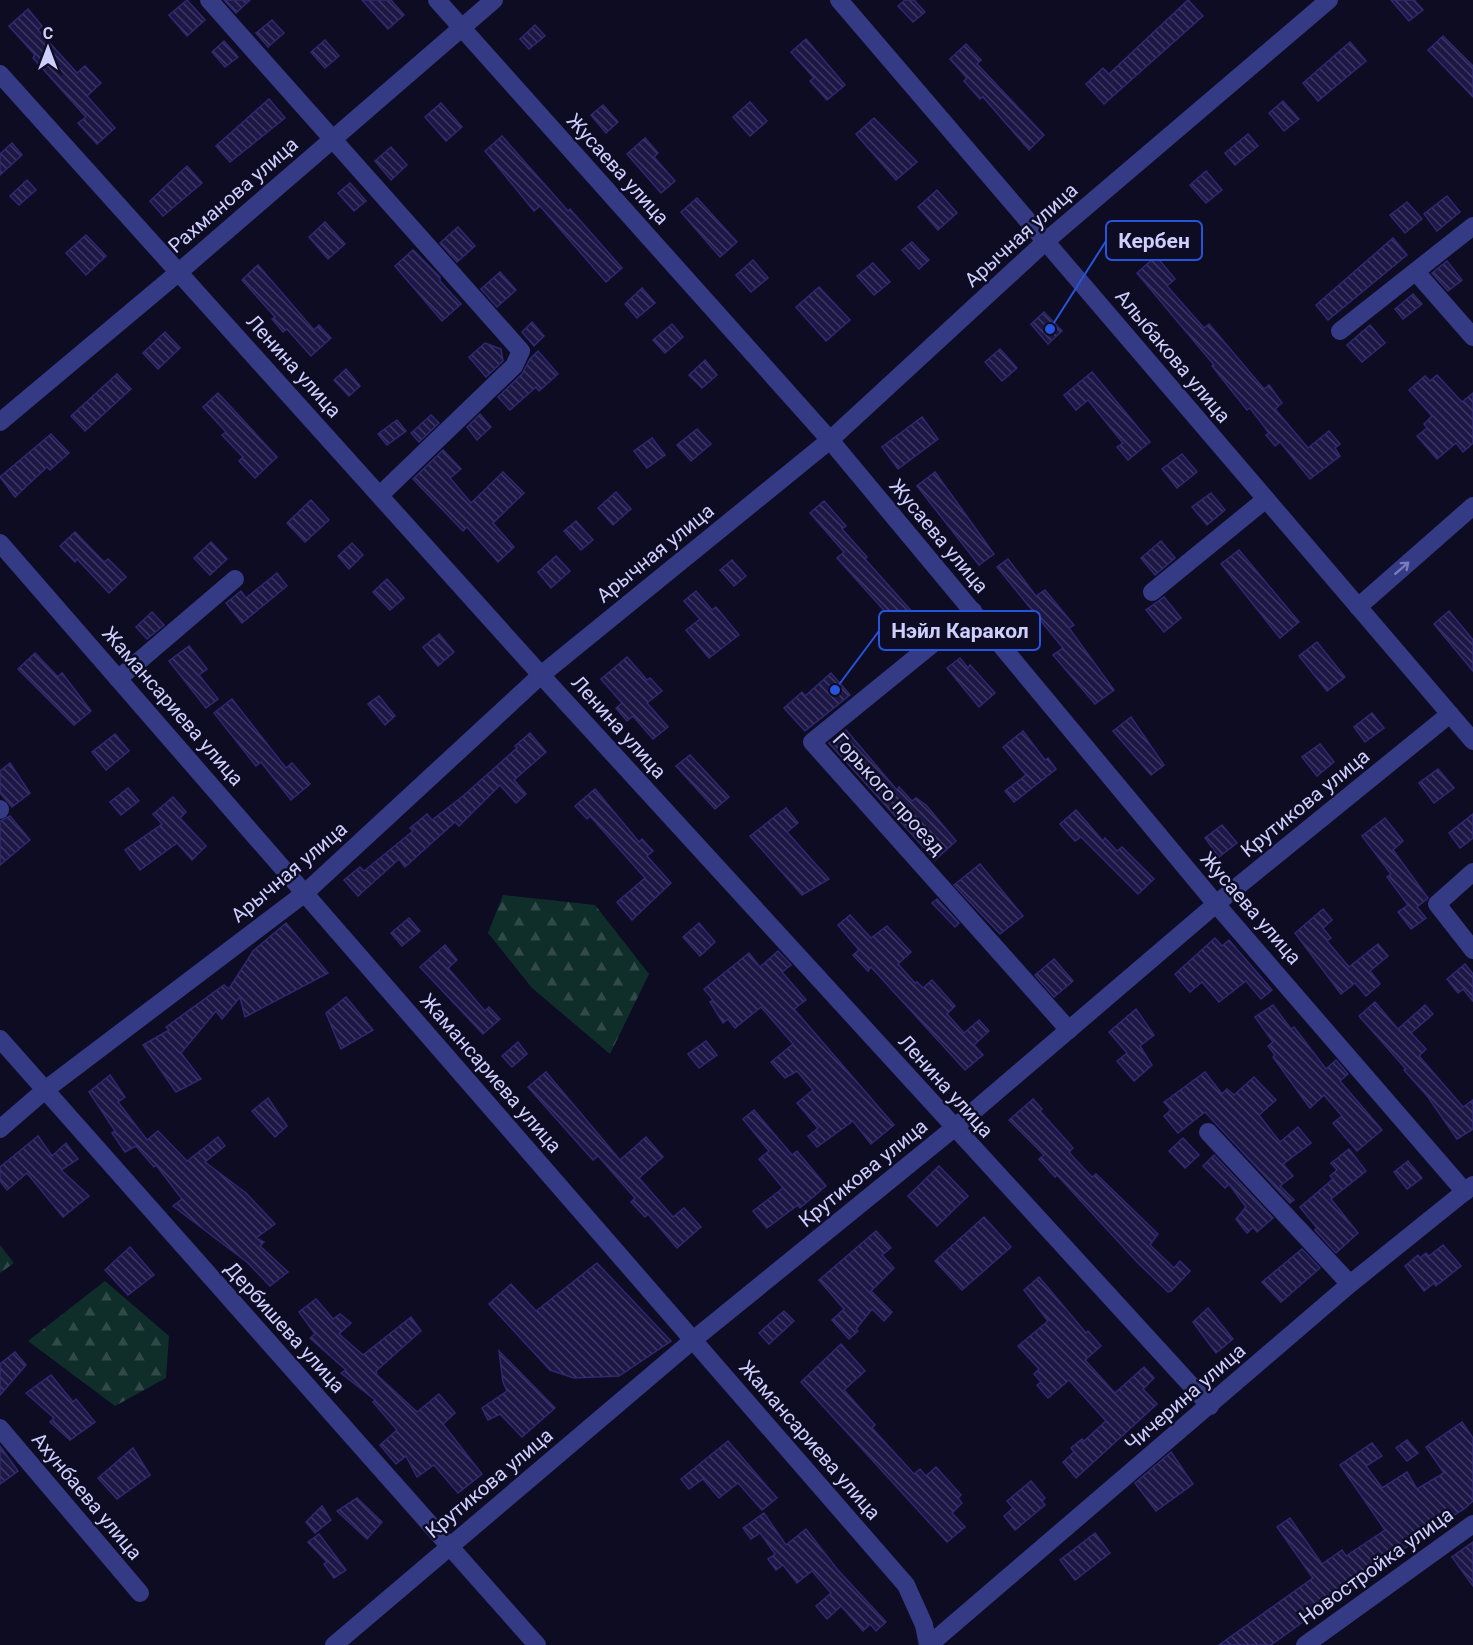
<svg xmlns="http://www.w3.org/2000/svg" width="1473" height="1645" font-family="Roboto,sans-serif">
<style>
.forest{fill:url(#forest-firs)}
.building{fill:url(#building-back-hatch);stroke:#2f2872;stroke-width:1.5}
.lines{fill:none;stroke-linecap:round;stroke-linejoin:round}
.minor{stroke:#343a84;stroke-width:18}
.oneway{stroke:#797dbb}
.labels{text-anchor:middle;dominant-baseline:central;stroke-width:5;stroke-linejoin:round;paint-order:stroke}
.street-label{font-size:20px;fill:#ceceff;stroke:#0e0c23}
.leader{fill:none;stroke:#2654da;stroke-width:2}
.callout-dot{fill:#2654da;stroke:#0e0c23;stroke-width:2}
.callout{fill:#0e0c23;stroke:#2654da;stroke-width:2}
.callout-label{font-size:21px;text-anchor:middle;font-weight:bold;fill:#ceceff}
</style>
<defs>
<pattern id="forest-firs" width="22" height="20" patternUnits="userSpaceOnUse" patternTransform="scale(1.5)"><rect width="22" height="20" fill="#0f2d29"/><path d="M5 1l3.5 6h-7zM16 11l3.5 6h-7z" fill="#314a49"/></pattern>
<pattern id="building-back-hatch" width="6" height="6" patternUnits="userSpaceOnUse" patternTransform="scale(1.5)"><rect width="6" height="6" fill="#1c1745"/><path d="M-1 5l2 2M0 0l6 6M5-1l2 2" fill="none" stroke="#3c3861"/></pattern>
</defs>
<rect width="100%" height="100%" fill="#0e0c23"/>
<g class="forest">
<path d="M503,895L595,905L649,974L610,1054L532,988L488,933Z"/>
<path d="M0,1245L14,1263L0,1273Z"/>
<path d="M105,1281L169,1336L166,1378L115,1406L28,1341Z"/>
</g>
<g class="building">
<path d="M187,0L205,20L187,36L169,15Z"/>
<path d="M224,0H250L236,13Z"/>
<path d="M362,0H391L404,15L388,29Z"/>
<path d="M905,0H914L925,12L913,22L898,6Z"/>
<path d="M1188,0L1203,16L1104,104L1086,84L1103,68L1109,74Z"/>
<path d="M1391,0H1414L1423,10L1409,21Z"/>
<path d="M28,9L42,26L38,30L77,73L85,66L101,83L87,96L115,128L97,144L78,123L86,117L33,58L35,55L9,26Z"/>
<path d="M272,20L284,33L268,47L256,33Z"/>
<path d="M535,25L545,36L529,49L520,39Z"/>
<path d="M1443,36L1473,66V97L1428,50Z"/>
<path d="M806,39L845,85L827,100L810,81L814,78L791,52Z"/>
<path d="M325,40L339,56L325,68L311,52Z"/>
<path d="M224,41L238,57L225,67L212,52Z"/>
<path d="M1350,42L1366,61L1318,101L1303,83Z"/>
<path d="M966,44L981,60L977,64L1044,135L1029,150L983,97L980,99L964,81L967,78L950,59Z"/>
<path d="M269,99L285,118L230,162L216,146Z"/>
<path d="M1283,101L1299,119L1284,131L1269,113Z"/>
<path d="M750,102L767,121L750,136L733,117Z"/>
<path d="M441,103L462,127L446,141L425,117Z"/>
<path d="M603,105L618,122L606,133L591,115Z"/>
<path d="M874,118L917,162L896,180L856,134Z"/>
<path d="M1248,134L1258,146L1235,165L1225,153Z"/>
<path d="M502,136L568,211L570,209L622,268L606,282L540,206L534,211L485,151Z"/>
<path d="M645,138L658,153L654,157L675,181L661,193L627,154Z"/>
<path d="M12,143L22,155L0,175V154Z"/>
<path d="M391,147L407,165L391,180L375,161Z"/>
<path d="M187,166L202,183L163,216L150,201Z"/>
<path d="M1206,171L1222,190L1206,203L1190,185Z"/>
<path d="M27,180L36,190L19,205L10,196Z"/>
<path d="M350,183L366,201L354,211L338,193Z"/>
<path d="M937,190L957,213L938,230L918,207Z"/>
<path d="M1447,196L1460,212L1437,231L1424,214Z"/>
<path d="M697,198L737,242L720,257L681,212Z"/>
<path d="M1407,202L1422,219L1405,233L1390,215Z"/>
<path d="M325,222L345,244L328,259L309,237Z"/>
<path d="M458,227L475,246L457,262L440,243Z"/>
<path d="M86,235L106,256L86,275L66,253Z"/>
<path d="M1393,238L1407,255L1328,320L1316,305Z"/>
<path d="M912,242L929,260L919,269L902,250Z"/>
<path d="M413,250L440,277V281L461,304L442,321L395,266Z"/>
<path d="M1156,256L1175,279L1167,286L1204,328L1209,324L1264,389L1269,385L1282,403L1275,409L1308,448L1329,431L1340,444L1335,448L1340,456L1310,479L1280,442L1275,446L1266,435L1269,433L1250,408L1247,410L1212,366L1214,365L1137,273Z"/>
<path d="M753,260L768,278L751,292L736,275Z"/>
<path d="M1447,261L1462,280L1448,291L1432,273Z"/>
<path d="M873,263L890,282L874,295L857,276Z"/>
<path d="M258,265L314,330L319,325L331,338L311,356L287,329L283,332L272,319L275,317L242,280Z"/>
<path d="M500,272L516,290L497,307L481,289Z"/>
<path d="M819,287L850,320L826,341L796,307Z"/>
<path d="M642,288L655,303L637,318L625,304Z"/>
<path d="M1413,294L1422,304L1403,319L1395,309Z"/>
<path d="M1044,312L1062,331L1048,344L1031,324Z"/>
<path d="M532,322L544,336L534,346L522,332Z"/>
<path d="M672,324L683,337L665,353L653,340Z"/>
<path d="M1370,325L1385,343L1362,362L1347,345Z"/>
<path d="M165,332L180,348L158,369L143,353Z"/>
<path d="M485,343L501,349L503,361L486,377L469,357Z"/>
<path d="M1000,349L1017,368L1002,381L985,362Z"/>
<path d="M538,351L558,374L539,391L536,387L510,410L498,397L522,374L530,359Z"/>
<path d="M705,360L717,375L702,388L689,375Z"/>
<path d="M346,369L360,386L349,396L334,380Z"/>
<path d="M1092,372L1150,442L1128,460L1117,447L1123,443L1088,400L1076,410L1064,395Z"/>
<path d="M117,374L131,389L85,431L71,416Z"/>
<path d="M1437,375L1462,402L1473,393V443L1463,452L1456,443L1437,459L1417,436L1427,428L1424,424L1432,416L1409,390L1425,376L1430,381Z"/>
<path d="M218,393L277,457L255,478L239,461L243,457L222,435L226,432L203,407Z"/>
<path d="M480,414L491,427L477,440L467,427Z"/>
<path d="M431,415L439,423L419,442L411,433Z"/>
<path d="M922,417L938,439L898,469L882,447Z"/>
<path d="M397,420L406,431L387,445L378,434Z"/>
<path d="M697,429L711,444L691,461L677,445Z"/>
<path d="M51,434L69,453L50,470L47,467L15,497L0,477Z"/>
<path d="M652,438L665,455L647,468L634,451Z"/>
<path d="M443,450L461,469L450,478L471,503L503,472L524,493L493,523L514,547L498,562L467,527L463,531L413,479Z"/>
<path d="M1182,454L1197,472L1177,488L1162,469Z"/>
<path d="M935,472L994,554L979,565L917,486Z"/>
<path d="M616,492L631,509L613,525L598,508Z"/>
<path d="M1211,493L1225,510L1207,525L1192,507Z"/>
<path d="M311,500L329,520L305,542L287,523Z"/>
<path d="M824,501L846,526L842,529L867,557L865,559L913,613L898,626L837,558L844,552L810,513Z"/>
<path d="M576,521L593,540L581,550L564,531Z"/>
<path d="M75,532L104,562L108,559L126,577L109,593L77,559L75,562L60,546Z"/>
<path d="M1161,541L1175,558L1155,575L1141,558Z"/>
<path d="M211,542L227,559L210,575L194,558Z"/>
<path d="M352,543L363,555L349,569L338,556Z"/>
<path d="M1239,550L1299,622L1280,638L1221,564Z"/>
<path d="M556,556L570,571L551,588L538,572Z"/>
<path d="M1008,559L1036,596L1045,590L1074,625L1069,628L1114,690L1095,704L1053,655L1063,648L997,567Z"/>
<path d="M732,560L746,576L734,586L720,570Z"/>
<path d="M277,573L287,586L242,623L226,603L241,591L246,598Z"/>
<path d="M387,579L404,598L390,610L373,592Z"/>
<path d="M696,591L712,610L716,607L739,635L709,658L686,630L700,619L684,601Z"/>
<path d="M1164,597L1181,618L1164,632L1146,610Z"/>
<path d="M1449,611L1473,640V671L1434,624Z"/>
<path d="M152,612L164,625L147,639L136,627Z"/>
<path d="M439,634L454,652L438,666L423,647Z"/>
<path d="M1317,642L1345,677L1327,691L1299,656Z"/>
<path d="M189,646L207,669L199,675L218,699L206,708L169,661Z"/>
<path d="M35,653L58,677L62,673L91,711L74,725L18,669Z"/>
<path d="M627,657L647,680L650,678L662,691L647,703L668,727L653,739L633,716L627,721L616,708L622,703L601,679Z"/>
<path d="M960,658L968,668L970,665L995,693L979,707L947,668Z"/>
<path d="M831,673L850,695L805,731L784,708L802,692L805,696Z"/>
<path d="M379,696L395,716L385,725L368,704Z"/>
<path d="M232,699L286,768L292,763L310,784L291,800L261,762L256,766L214,713Z"/>
<path d="M1372,713L1384,728L1365,742L1354,727Z"/>
<path d="M1131,717L1164,765L1151,775L1113,731Z"/>
<path d="M846,730L897,790L899,787L912,801L916,798L926,805L956,841L935,860L829,743Z"/>
<path d="M1023,731L1045,760L1048,758L1056,769L1014,802L1005,791L1026,775L1003,747Z"/>
<path d="M530,733L546,752L514,780L526,794L516,803L500,785L459,826L455,822L405,867L399,859L358,896L344,880L360,867L364,871L413,831L410,828L427,814L432,820L463,796L517,748L515,746Z"/>
<path d="M115,734L129,751L106,770L92,752Z"/>
<path d="M1320,744L1334,762L1317,776L1302,757Z"/>
<path d="M690,755L729,797L715,809L676,766Z"/>
<path d="M10,763L30,793L12,807L0,793V771Z"/>
<path d="M1438,769L1454,788L1434,803L1419,783Z"/>
<path d="M128,788L139,801L121,815L110,802Z"/>
<path d="M595,789L639,842L642,839L653,851L647,856L671,883L632,920L617,902L645,878L590,816L587,819L575,806Z"/>
<path d="M173,797L186,812L180,818L206,846L192,860L177,843L140,870L125,850L162,824L153,814Z"/>
<path d="M786,808L798,823L787,832L829,879L802,895L750,836Z"/>
<path d="M1076,810L1103,841L1105,838L1117,851L1122,847L1154,879L1138,894L1081,837L1075,841L1060,824Z"/>
<path d="M1473,814V838L1460,848L1449,833Z"/>
<path d="M10,816L30,840L0,865V821Z"/>
<path d="M1385,818L1403,841L1393,850L1428,898L1417,907L1426,918L1411,929L1398,912L1408,905L1387,877L1391,874L1362,836Z"/>
<path d="M1222,825L1237,843L1219,857L1205,838Z"/>
<path d="M980,864L1023,916L1000,934L954,885Z"/>
<path d="M937,899L959,923L955,927L932,903Z"/>
<path d="M1323,909L1332,920L1323,928L1331,938L1327,941L1349,967L1378,944L1388,956L1370,971L1380,984L1366,996L1355,983L1341,994L1295,933Z"/>
<path d="M850,915L871,938L887,926L911,952L898,964L915,983L917,982L923,988L932,980L955,1006L947,1014L964,1033L979,1020L989,1031L974,1045L983,1055L965,1070L871,967L868,971L853,955L859,950L838,925Z"/>
<path d="M409,918L420,931L402,946L391,933Z"/>
<path d="M286,923L328,973L245,1017L240,997L222,1019L216,1011L181,1053L201,1079L176,1092L143,1045L169,1030L166,1027L224,985L229,989L253,951Z"/>
<path d="M699,923L715,942L700,956L683,937Z"/>
<path d="M1215,938L1222,946L1229,940L1272,990L1261,999L1246,981L1219,1002L1202,982L1190,992L1175,974Z"/>
<path d="M445,945L457,960L448,968L485,1011L489,1007L500,1019L483,1034L420,967Z"/>
<path d="M778,951L791,965L782,972L806,1000L794,1009L894,1125L871,1144L853,1121L817,1147L808,1136L818,1128L797,1103L813,1090L797,1071L785,1078L771,1062L793,1044L761,1007L735,1028L728,1019L723,1023L710,1002L713,1000L704,989L749,953L760,967Z"/>
<path d="M1054,959L1073,981L1054,997L1035,975Z"/>
<path d="M1465,964L1473,974V1001L1463,989L1458,993L1447,979Z"/>
<path d="M346,997L373,1030L341,1049L326,1013Z"/>
<path d="M1375,1002L1398,1029L1425,1005L1433,1014L1411,1033L1426,1049L1419,1056L1463,1107L1473,1100V1129L1457,1139L1428,1097L1404,1070L1406,1069L1359,1016Z"/>
<path d="M1273,1005L1291,1029L1294,1027L1326,1069L1336,1060L1348,1074L1340,1081L1382,1130L1357,1151L1333,1123L1342,1116L1324,1095L1310,1108L1273,1057L1275,1055L1268,1046L1273,1042L1255,1017Z"/>
<path d="M1136,1009L1154,1035L1140,1046L1152,1065L1134,1081L1117,1061L1127,1053L1109,1032Z"/>
<path d="M706,1041L717,1055L699,1068L688,1054Z"/>
<path d="M518,1042L527,1054L512,1067L502,1056Z"/>
<path d="M546,1072L620,1160L646,1137L663,1157L639,1178L673,1217L684,1208L701,1227L677,1248L648,1214L645,1217L631,1202L635,1198L598,1156L593,1160L528,1087Z"/>
<path d="M1205,1072L1222,1094L1227,1089L1234,1095L1254,1077L1276,1100L1259,1115L1280,1142L1298,1127L1311,1143L1283,1164L1293,1176L1280,1186L1294,1200L1290,1203L1205,1112L1178,1133L1164,1116L1171,1110L1164,1102Z"/>
<path d="M110,1075L125,1097L118,1102L147,1140L158,1131L187,1161L218,1137L225,1146L205,1162L246,1193L275,1224L256,1238L264,1242L260,1246L288,1272L270,1286L248,1263L173,1206L182,1199L156,1165L154,1167L136,1146L125,1152L112,1133L115,1131L89,1092Z"/>
<path d="M268,1098L287,1126L275,1137L252,1111Z"/>
<path d="M1033,1099L1042,1109L1040,1111L1073,1148L1069,1152L1074,1158L1092,1177L1096,1174L1158,1234L1150,1245L1174,1268L1180,1261L1190,1271L1171,1291L1168,1292L1137,1262L1057,1175L1055,1177L1039,1159L1044,1155L1009,1120Z"/>
<path d="M754,1110L792,1155L797,1151L826,1186L800,1208L798,1205L767,1228L753,1211L783,1188L759,1159L769,1151L743,1119Z"/>
<path d="M38,1136L52,1156L66,1143L78,1159L61,1170L89,1196L63,1217L27,1173L7,1190L0,1181V1167Z"/>
<path d="M1183,1138L1199,1155L1185,1168L1169,1151Z"/>
<path d="M1349,1149L1366,1171L1331,1199L1358,1233L1336,1253L1315,1230L1317,1228L1300,1207L1333,1179L1330,1176L1337,1170L1331,1163Z"/>
<path d="M1214,1155L1273,1218L1257,1232L1253,1227L1247,1233L1236,1219L1246,1207L1229,1184L1225,1188L1203,1166Z"/>
<path d="M1408,1161L1422,1178L1407,1189L1394,1172Z"/>
<path d="M939,1166L968,1196L937,1226L908,1196Z"/>
<path d="M984,1217L1011,1247L962,1290L935,1261Z"/>
<path d="M876,1231L891,1248L882,1255L894,1268L871,1291L892,1312L884,1321L872,1309L856,1329L858,1331L849,1339L832,1320L844,1309L819,1280Z"/>
<path d="M1443,1245L1461,1266L1436,1286L1434,1283L1424,1291L1405,1266L1418,1255L1420,1258L1426,1253L1429,1256Z"/>
<path d="M130,1247L154,1275L128,1295L105,1270Z"/>
<path d="M1302,1249L1320,1268L1281,1302L1262,1282Z"/>
<path d="M597,1263L671,1341L619,1376L574,1378L550,1370L489,1304L511,1284L536,1311Z"/>
<path d="M1039,1277L1086,1333L1088,1331L1101,1346L1085,1360L1115,1393L1144,1367L1154,1378L1143,1389L1157,1404L1076,1478L1063,1462L1074,1452L1071,1448L1082,1439L1084,1441L1106,1421L1069,1380L1048,1398L1037,1385L1041,1382L1034,1374L1039,1369L1018,1346L1048,1321L1024,1290Z"/>
<path d="M316,1299L333,1319L340,1314L351,1323L339,1334L363,1355L411,1317L421,1331L376,1371L377,1375L417,1412L439,1394L455,1413L443,1424L482,1474L458,1493L434,1465L417,1477L406,1456L396,1464L380,1445L397,1430L373,1402L375,1400L341,1373L346,1370L310,1338L315,1334L299,1312Z"/>
<path d="M1208,1308L1233,1339L1216,1353L1193,1322Z"/>
<path d="M784,1311L794,1321L769,1344L759,1333Z"/>
<path d="M841,1344L865,1371L844,1390L875,1425L872,1428L914,1474L920,1469L926,1476L936,1467L961,1495L958,1498L962,1503L952,1513L965,1527L947,1542L801,1382Z"/>
<path d="M499,1351L555,1408L522,1437L500,1414L488,1420L482,1408L507,1391L503,1382Z"/>
<path d="M15,1352L26,1365L0,1395V1364Z"/>
<path d="M51,1375L73,1402L76,1399L95,1422L70,1440L50,1422L54,1418L26,1393Z"/>
<path d="M1462,1422L1473,1438V1501L1464,1509L1429,1531L1271,1645H1219L1313,1578L1277,1527L1290,1518L1322,1564L1342,1550L1346,1556L1385,1530L1340,1465L1372,1443L1382,1456L1366,1466L1382,1488L1407,1472L1417,1489L1444,1473L1426,1447Z"/>
<path d="M1407,1440L1418,1453L1407,1461L1396,1448Z"/>
<path d="M728,1441L777,1498L762,1510L738,1483L719,1498L703,1479L689,1489L681,1479Z"/>
<path d="M0,1446L18,1471L0,1484Z"/>
<path d="M133,1448L150,1475L117,1499L98,1478Z"/>
<path d="M1171,1452L1193,1484L1156,1511L1135,1483Z"/>
<path d="M1031,1481L1045,1498L1042,1501L1045,1505L1015,1530L1004,1516L1013,1508L1007,1501Z"/>
<path d="M357,1498L382,1522L367,1539L337,1511Z"/>
<path d="M322,1506L331,1520L315,1533L306,1522Z"/>
<path d="M764,1513L786,1545L806,1529L837,1569L886,1622L876,1631L870,1624L863,1631L841,1606L827,1619L816,1606L831,1593L812,1571L797,1583L783,1565L776,1570L768,1559L775,1554L760,1533L751,1539L743,1528Z"/>
<path d="M1095,1533L1110,1553L1075,1580L1060,1560Z"/>
<path d="M319,1534L346,1570L334,1578L324,1564L327,1562L308,1542Z"/>
<path d="M1473,1542V1586L1452,1557Z"/>
</g>
<g class="lines">
<g class="minor">
<path d="M209,0L521,351L514,366L380,495"/>
<path d="M437,0L830,440L1216,904L1465,1192"/>
<path d="M839,0L1473,741"/>
<path d="M0,74L541,675L1210,1406"/>
<path d="M1416,272L1473,337"/>
<path d="M1340,331L1473,226"/>
<path d="M0,422L179,272L494,0"/>
<path d="M0,543L906,1585L924,1625L928,1645"/>
<path d="M1152,592L1266,499"/>
<path d="M1358,607L1473,506"/>
<path d="M973,611L812,742L1069,1030"/>
<path d="M118,679L235,579"/>
<path d="M0,809V810"/>
<path d="M1473,872L1437,904L1473,950"/>
<path d="M0,1039L537,1645"/>
<path d="M0,1129L45,1090L305,893L541,675L830,440L1046,241L1329,0"/>
<path d="M1208,1132L1350,1284"/>
<path d="M0,1428L140,1593"/>
<path d="M334,1645L693,1340L954,1128L1216,904L1450,714"/>
<path d="M929,1645L1350,1284L1473,1185"/>
<path d="M1305,1645L1473,1524"/>
</g>
</g>
<defs><path id="oneway-shaft" d="M-6 0H5M1.5-3L5.5 0L1.5 3" fill="none" stroke-width="1.6" stroke-linecap="round" stroke-linejoin="round" transform="scale(1.5)"/></defs>
<use class="oneway" href="#oneway-shaft" transform="translate(1402 568) rotate(-41)"/>
<g class="labels">
<g class="street-label">
<text transform="translate(618 169) rotate(48)">Жусаева улица</text>
<text transform="translate(233 195) rotate(-41)">Рахманова улица</text>
<text transform="translate(1021 235) rotate(-42)">Арычная улица</text>
<text transform="translate(1173 356) rotate(50)">Алыбакова улица</text>
<text transform="translate(294 366) rotate(48)">Ленина улица</text>
<text transform="translate(939 536) rotate(50)">Жусаева улица</text>
<text transform="translate(655 553) rotate(-39)">Арычная улица</text>
<text transform="translate(173 706) rotate(49)">Жамансариева улица</text>
<text transform="translate(619 727) rotate(48)">Ленина улица</text>
<text transform="translate(889 794) rotate(48)">Горького проезд</text>
<text transform="translate(1305 803) rotate(-39)">Крутикова улица</text>
<text transform="translate(289 872) rotate(-40)">Арычная улица</text>
<text transform="translate(1251 908) rotate(49)">Жусаева улица</text>
<text transform="translate(491 1073) rotate(49)">Жамансариева улица</text>
<text transform="translate(946 1086) rotate(48)">Ленина улица</text>
<text transform="translate(863 1173) rotate(-39)">Крутикова улица</text>
<text transform="translate(285 1327) rotate(48)">Дербишева улица</text>
<text transform="translate(1185 1397) rotate(-41)">Чичерина улица</text>
<text transform="translate(810 1440) rotate(49)">Жамансариева улица</text>
<text transform="translate(489 1483) rotate(-40)">Крутикова улица</text>
<text transform="translate(87 1496) rotate(50)">Ахунбаева улица</text>
<text transform="translate(1376 1566) rotate(-36)">Новостройка улица</text>
</g>
</g>
<path class="leader" d="M1050 329L1106 241M835 690L879 631"/>
<g class="callout-dot">
<circle cx="1050" cy="329" r="6"/>
<circle cx="835" cy="690" r="6"/>
</g>
<g class="callout">
<rect x="1106" y="221" width="96" height="39" rx="6"/>
<rect x="879" y="611" width="161" height="39" rx="6"/>
</g>
<g class="callout-label">
<text x="1154" y="248">Кербен</text>
<text x="960" y="638">Нэйл Каракол</text>
</g>
<g transform="translate(48 48)" stroke="#0e0c23" stroke-width="4.5" paint-order="stroke">
<path d="M0-4.5L10 22L0 15L-10 22Z" fill="#ceceff"/>
<text y="-9" font-size="16" font-weight="bold" text-anchor="middle" fill="#ceceff">С</text>
</g>
</svg>
